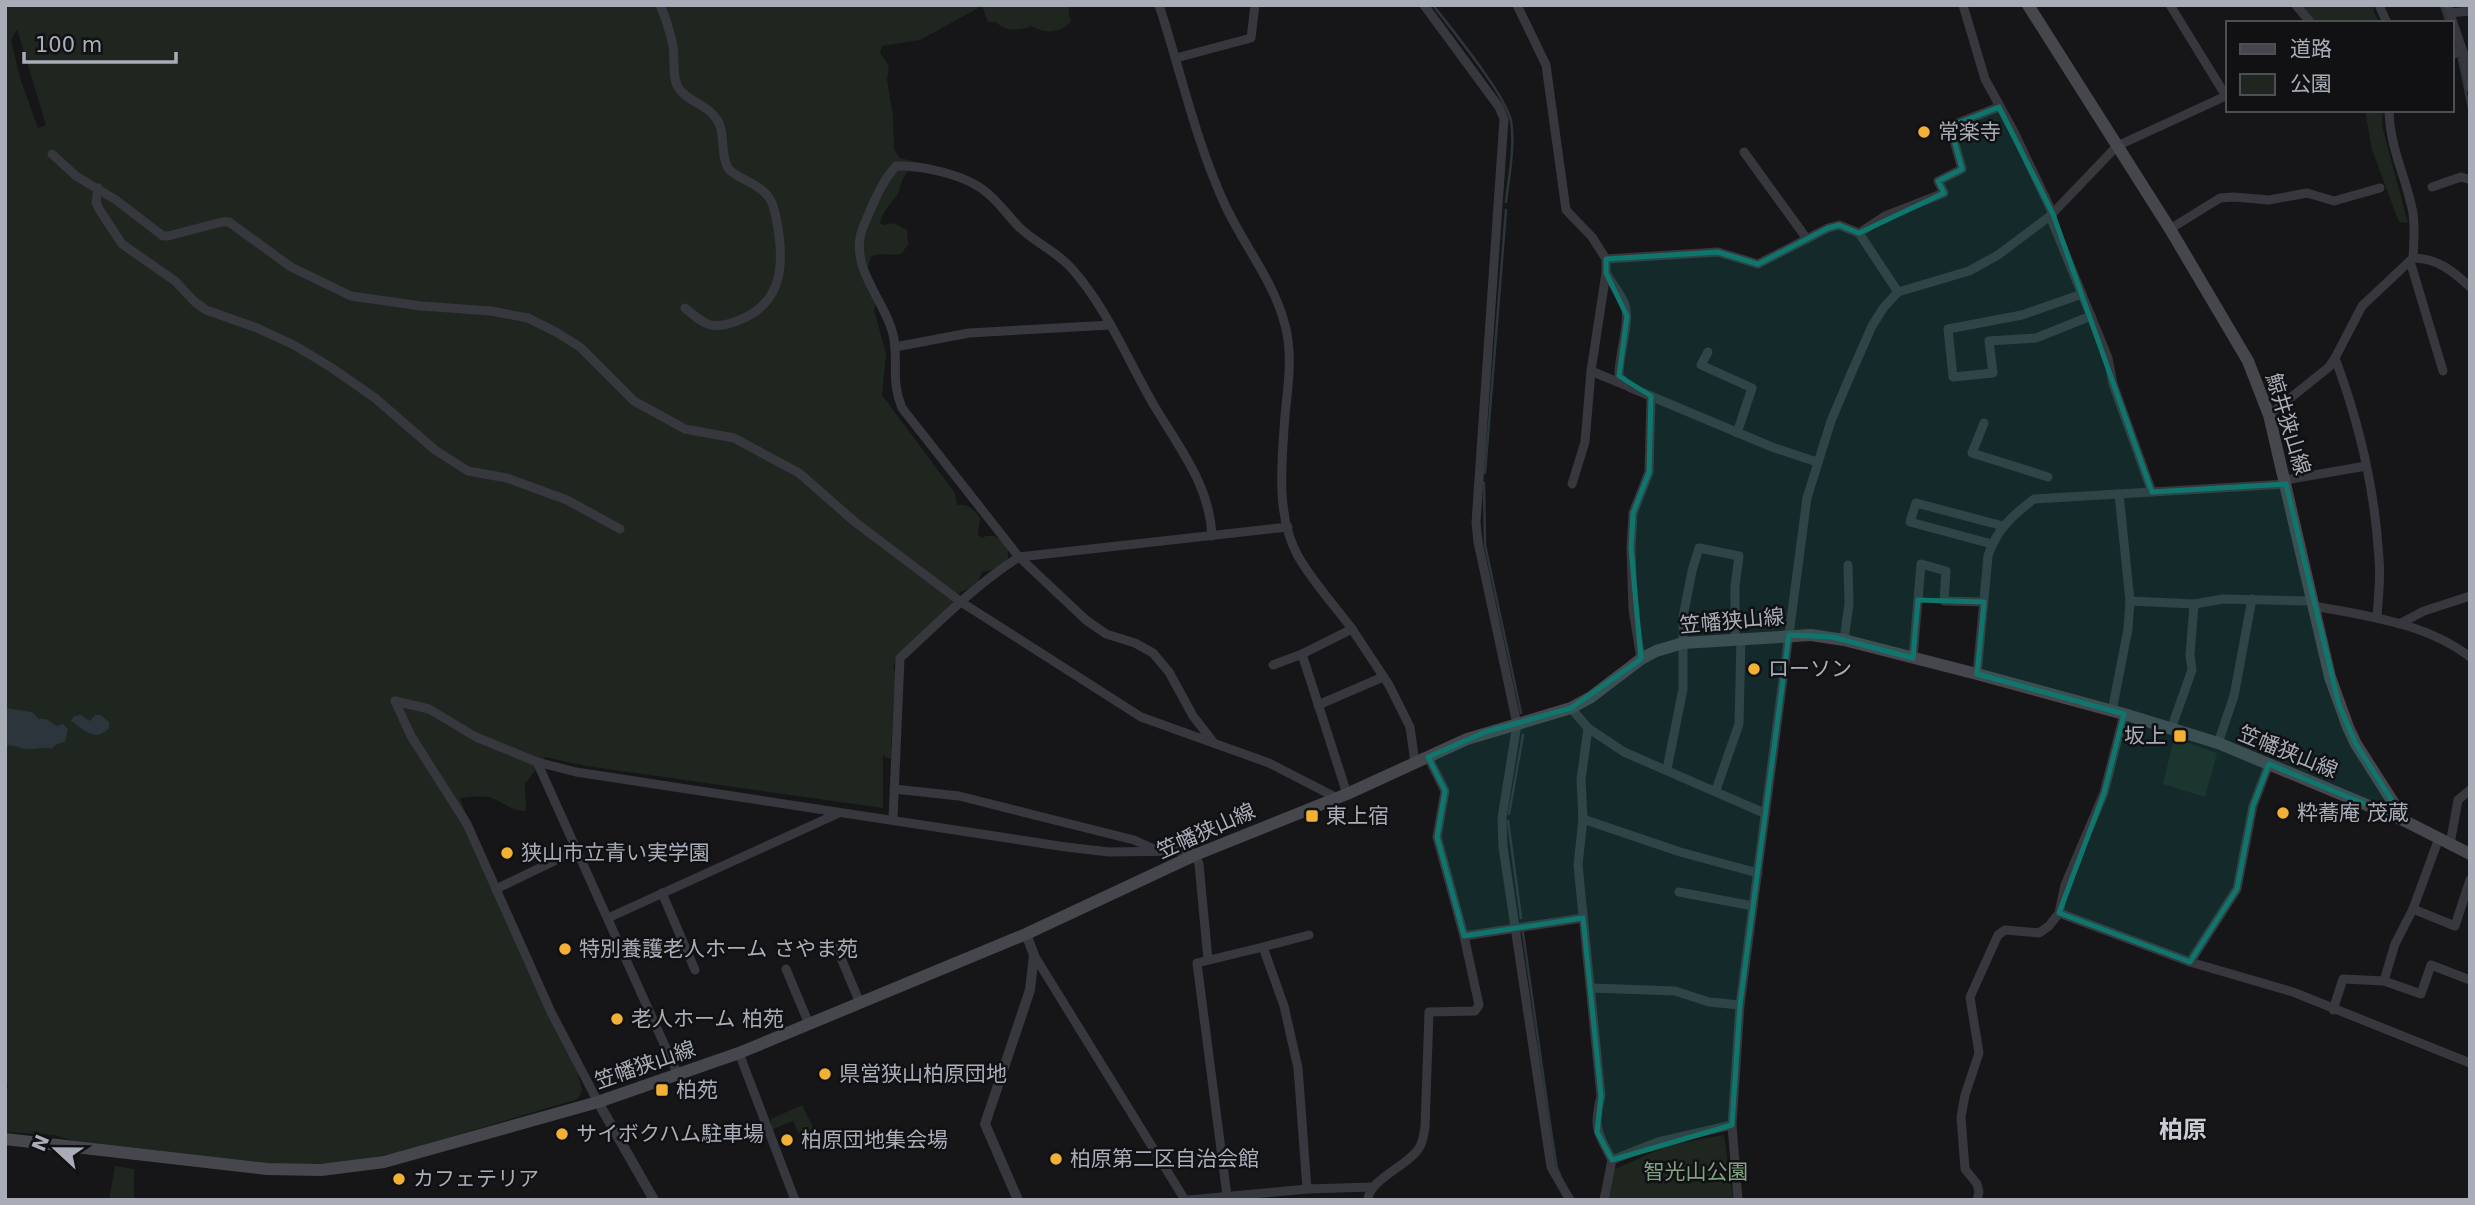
<svg xmlns="http://www.w3.org/2000/svg" width="2475" height="1205" font-family="'DejaVu Sans','Noto Sans JP',sans-serif">
<style>
.green{fill:#1e261f;fill-rule:evenodd}
.water{fill:#2c353c}
.lines{fill:none;stroke-linecap:round;stroke-linejoin:round}
.stream{stroke:#2c353c;stroke-width:2.5}
.minor{stroke:#37383d;stroke-width:9}
.tertiary{stroke:#37383d;stroke-width:10}
.secondary{stroke:#45474d;stroke-width:12}
.marked{fill:#0f766e;fill-opacity:0.2;stroke:#0f766e;stroke-width:5;stroke-linejoin:round}
.poi-dot{fill:#f2b134;stroke:#111113;stroke-width:2.5}
.labels{text-anchor:middle;dominant-baseline:central;stroke-width:5;stroke-linejoin:round;paint-order:stroke}
.poi-label{font-size:21px;fill:#a8adb8;stroke:#111113;text-anchor:start}
.street-label{font-size:21px;fill:#a8adb8;stroke:#111113}
.park-label{font-size:21px;fill:#7fa381;stroke:#111113}
.quarter-label{font-size:24px;font-weight:bold;fill:#c9ccd4;stroke:#111113}
</style>
<rect width="100%" height="100%" fill="#161618"/>
<g class="green">
<path d="M5,5H1072L1068,10L1071,21C1061,34 1045,34 1031,26C1020,31 1005,32 996,22H988L982,6L920,40L882,46L880,53L889,66L887,80L893,116L894,149L900,158L920,163L919,172L908,171C899,181 902,189 895,198C888,207 883,211 880,223L884,225L894,223L907,230L908,245L901,254C891,256 879,252 871,257L865,276L876,303L874,309L886,354L882,395L955,493L957,505C968,504 974,509 980,518L978,535L981,538C994,532 1002,539 1008,550V561L998,568L982,572L976,586L960,592C945,623 907,635 893,667L895,674L891,747L892,757L889,759L883,755V808L586,766L545,757L525,784L526,811C510,811 503,801 489,797C479,795 470,797 460,798L524,963L574,1059L582,1090L578,1099L396,1153L340,1163L277,1165L77,1142L55,1135L5,1132V1094L8,1086L5,1085ZM17,29L46,125L38,128L20,78L11,40Z"/>
<path d="M2301,5H2373L2374,12L2379,23H2317Z"/>
<path d="M2365,110H2383L2382,126L2408,223L2399,222L2372,150Z"/>
<path d="M2174,738L2217,753L2205,797L2163,784Z"/>
<path d="M802,1105L815,1131L813,1136L803,1142L793,1121L771,1130V1119Z"/>
<path d="M1724,1135L1733,1200H1606L1613,1170L1669,1145Z"/>
<path d="M115,1166L134,1169V1200H109Z"/>
</g>
<g class="water">
<path d="M5,708L32,712L39,719H46L57,726L63,724L68,729L65,742L57,744L51,749C42,746 37,750 28,749C18,749 17,744 5,746Z"/>
<path d="M81,715L90,721L95,715H100L109,722V728C94,743 85,730 71,721L74,716Z"/>
</g>
<g class="lines">
<g class="stream">
<path d="M1433,5C1452,30 1505,94 1511,121C1515,147 1509,176 1506,202"/>
<path d="M2441,5L2447,23"/>
<path d="M2452,38L2456,49"/>
<path d="M2459,59L2470,113"/>
<path d="M1485,473L1506,210"/>
<path d="M1484,483L1485,545L1521,713"/>
<path d="M1509,814L1523,735"/>
<path d="M1508,821L1521,918"/>
<path d="M1523,933L1551,1131L1557,1168L1560,1175"/>
</g>
<g class="minor">
<path d="M660,5C666,18 670,32 673,46C675,58 672,77 678,87C686,101 706,104 715,117C727,131 719,152 728,168C734,178 759,182 770,199C776,209 777,223 779,235C784,273 778,306 737,321C711,331 704,324 685,308"/>
<path d="M1159,5C1181,72 1196,143 1226,207C1245,247 1274,282 1285,325C1293,354 1288,387 1285,415C1282,460 1275,515 1298,556C1312,581 1335,606 1352,629"/>
<path d="M1424,5L1499,107L1504,119L1476,523L1478,542L1517,724L1502,818L1503,847L1551,1167L1570,1200"/>
<path d="M1517,5L1546,65L1566,210L1592,237L1606,259V273L1591,371L1585,442L1572,484"/>
<path d="M1963,5L1985,79L2014,132L2053,214"/>
<path d="M2170,5L2226,96"/>
<path d="M2296,5L2311,23"/>
<path d="M2379,5L2387,23"/>
<path d="M2447,5L2463,52L2470,88"/>
<path d="M2450,13L2470,11"/>
<path d="M2452,54L2463,52"/>
<path d="M1176,58L1251,38L1255,5"/>
<path d="M1744,152L1807,239"/>
<path d="M52,154L76,176L116,200L163,236H168L222,222H229L291,267L351,296L421,306L491,311L528,318L556,332L580,347L634,401L685,429L734,438L799,473L855,522L961,602L1141,717L1269,763L1337,798"/>
<path d="M2432,187L2461,177L2468,179"/>
<path d="M98,188L96,202L99,209L122,244L175,281L195,302L206,310L257,328L294,345L332,368L375,398L435,450L468,471L507,478L567,500L620,529"/>
<path d="M2050,216L2108,358L2113,384L2152,492"/>
<path d="M2170,229L2220,198L2234,197L2269,200L2307,193L2334,201L2380,188"/>
<path d="M1859,233L1885,216L1944,193L1938,181L1962,169L1950,126L1999,107"/>
<path d="M2413,258C2437,258 2453,271 2470,287"/>
<path d="M1606,259L1718,252L1758,264L1828,228L1839,225L1859,233L1898,292"/>
<path d="M2410,261L2443,371"/>
<path d="M1606,273C1611,282 1619,292 1624,302C1632,320 1618,355 1619,376L1629,387L1772,447L1817,462"/>
<path d="M2082,294L2022,315L1948,329L1953,377L1993,373L1989,341L2036,338L2091,316"/>
<path d="M895,347L969,333L1111,325"/>
<path d="M1708,352L1701,365L1752,388L1737,433"/>
<path d="M2335,358C2359,422 2375,490 2379,559C2381,578 2378,599 2377,618"/>
<path d="M1591,371L1625,385"/>
<path d="M2269,415L2329,367L2335,358L2362,306L2413,258C2414,243 2415,228 2413,213C2406,176 2390,150 2389,110"/>
<path d="M1984,423L1972,453L2048,477"/>
<path d="M2285,480L2366,466"/>
<path d="M1212,536C1210,486 1180,449 1155,407C1128,361 1108,310 1073,270C1056,250 1036,244 1019,227C1008,216 999,202 986,192C966,175 922,165 896,166C884,179 876,197 869,213C866,221 861,230 860,238C854,274 888,305 894,339C898,366 891,382 902,408L1019,557L1086,620L1106,634L1135,643L1153,653L1169,672L1193,716L1214,743"/>
<path d="M1992,544L1910,522L1916,503L2003,526"/>
<path d="M2130,601L2194,604L2223,599L2312,601"/>
<path d="M2314,606C2367,616 2426,623 2470,657"/>
<path d="M2399,624L2424,611L2470,596"/>
<path d="M1844,640L1849,604L1848,565"/>
<path d="M1913,658L1921,564L1946,571L1944,601L1984,602"/>
<path d="M1641,659L1633,609L1631,548L1633,513L1649,472L1651,396"/>
<path d="M1273,665L1302,654"/>
<path d="M1977,674L1988,556C1996,530 2013,515 2034,499L2286,484"/>
<path d="M395,701L429,709L476,737L537,762L576,772L1066,847L1109,852L1188,851L1195,855L1199,864L1208,960"/>
<path d="M395,701L411,736L467,824L551,1012L598,1102"/>
<path d="M1318,705L1383,677"/>
<path d="M1571,708L1588,728L1624,752L1764,813"/>
<path d="M2112,711L2128,629L2130,601L2119,494"/>
<path d="M1588,728L1581,780L1583,819L1578,865L1601,1096C1593,1128 1597,1132 1612,1160"/>
<path d="M2171,729L2192,670L2190,655L2194,604"/>
<path d="M2218,743L2234,696L2252,599"/>
<path d="M537,762L678,1075"/>
<path d="M1667,769L1683,689V617L1692,571L1699,548L1739,556L1735,586V640"/>
<path d="M894,789L959,796L1134,840L1154,849"/>
<path d="M1716,790L1739,724L1741,639"/>
<path d="M1347,794L1302,654L1352,629L1389,685L1410,727L1415,763"/>
<path d="M893,819L900,658C938,623 975,585 1019,557L1288,527"/>
<path d="M1583,819L1680,852L1758,873"/>
<path d="M2450,844L2458,800L2470,790"/>
<path d="M496,889L577,850"/>
<path d="M1679,892L1753,906"/>
<path d="M662,893L695,970"/>
<path d="M2413,909L2455,926L2470,880"/>
<path d="M2059,913L2190,962L2293,992L2470,1063"/>
<path d="M608,918L839,813"/>
<path d="M1464,936L1583,918"/>
<path d="M835,944L860,1003"/>
<path d="M1263,947L1309,935"/>
<path d="M1034,955L1185,1200"/>
<path d="M2190,962L2237,889L2253,806L2269,764"/>
<path d="M786,969L809,1024"/>
<path d="M2384,981L2395,944L2413,909L2439,838"/>
<path d="M1591,988L1675,991L1709,1002L1740,1005"/>
<path d="M2333,1010L2343,979L2384,981L2421,994L2431,965L2470,980"/>
<path d="M739,1053L795,1200"/>
<path d="M1227,1196L1197,963L1263,947L1284,1006L1298,1068L1307,1189"/>
<path d="M1189,1200L1307,1189L1372,1187"/>
<path d="M1368,1200C1368,1180 1408,1166 1419,1148C1423,1142 1424,1134 1425,1127L1429,1012L1475,1011L1479,1005L1464,936L1437,837L1445,791L1428,757"/>
<path d="M1604,1200L1612,1160L1658,1142L1732,1125"/>
<path d="M1738,1200L1732,1125L1740,1005L1807,498L1831,421L1850,376L1872,326L1884,307L1898,292L1969,271L1998,255L2050,216L2117,146L2228,95"/>
<path d="M1977,1200L1979,1192L1977,1184L1965,1169L1961,1117L1965,1095L1979,1053L1970,997L1998,935L2005,930L2039,933L2049,926L2059,913L2065,885L2104,793L2124,714"/>
</g>
<g class="tertiary">
<path d="M598,1102L654,1200"/>
<path d="M1018,1200L985,1124L1030,990L1034,955L1026,934"/>
</g>
<g class="secondary">
<path d="M2028,5L2170,229L2248,361L2269,415L2330,677L2348,727L2356,744L2405,821"/>
<path d="M5,1139L267,1169L321,1170L384,1162L598,1102L739,1053L1026,934L1195,855L1347,794L1467,739L1571,708L1591,697L1641,659L1656,651L1683,643L1811,635L1844,640L1977,674L2124,714L2218,743L2405,821L2470,854"/>
</g>
</g>
<path class="marked" d="M1999,107L2053,214L2152,492L2286,484L2339,705L2356,744L2405,821L2269,764L2253,806L2237,889L2190,962L2059,913L2104,793L2124,714L1977,674L1984,602L1918,600L1913,658L1832,637L1789,635L1740,1005L1732,1125L1612,1160L1597,1132L1601,1096L1583,918L1464,936L1437,837L1445,791L1428,757L1485,732L1571,708L1641,659L1631,548L1633,513L1649,472L1651,396L1619,376L1627,316L1606,273V259L1718,252L1758,264L1828,228L1839,225L1859,233L1944,193L1938,181L1962,169L1950,126Z"/>
<g class="poi-dot">
<circle cx="1924" cy="132" r="7"/>
<circle cx="1754" cy="669" r="7"/>
<rect x="2173" y="729" width="14" height="14" rx="3.5"/>
<circle cx="2283" cy="813" r="7"/>
<rect x="1305" y="809" width="14" height="14" rx="3.5"/>
<circle cx="507" cy="853" r="7"/>
<circle cx="565" cy="949" r="7"/>
<circle cx="617" cy="1019" r="7"/>
<circle cx="825" cy="1074" r="7"/>
<rect x="655" y="1083" width="14" height="14" rx="3.5"/>
<circle cx="562" cy="1134" r="7"/>
<circle cx="787" cy="1140" r="7"/>
<circle cx="1056" cy="1159" r="7"/>
<circle cx="399" cy="1179" r="7"/>
</g>
<g class="labels">
<g class="poi-label">
<text x="1938" y="132">常楽寺</text>
<text x="1768" y="669">ローソン</text>
<text x="2166" y="736" text-anchor="end">坂上</text>
<text x="2297" y="813">粋蕎庵 茂蔵</text>
<text x="1326" y="816">東上宿</text>
<text x="521" y="853">狭山市立青い実学園</text>
<text x="579" y="949">特別養護老人ホーム さやま苑</text>
<text x="631" y="1019">老人ホーム 柏苑</text>
<text x="839" y="1074">県営狭山柏原団地</text>
<text x="676" y="1090">柏苑</text>
<text x="576" y="1134">サイボクハム駐車場</text>
<text x="801" y="1140">柏原団地集会場</text>
<text x="1070" y="1159">柏原第二区自治会館</text>
<text x="413" y="1179">カフェテリア</text>
</g>
<g class="street-label">
<text transform="translate(2288 424) rotate(73)">鯨井狭山線</text>
<text transform="translate(1732 621) rotate(-5)">笠幡狭山線</text>
<text transform="translate(2288 752) rotate(22)">笠幡狭山線</text>
<text transform="translate(1206 831) rotate(-24)">笠幡狭山線</text>
<text transform="translate(645 1065) rotate(-19)">笠幡狭山線</text>
</g>
<g class="park-label">
<text x="1696" y="1172">智光山公園</text>
</g>
<g class="quarter-label">
<text x="2183" y="1130">柏原</text>
</g>
</g>
<rect width="2475" height="1205" fill="none" stroke="#a8adb8" stroke-width="14"/>
<rect x="2226" y="21" width="228" height="91" fill="#111113" stroke="#4d4f55" stroke-width="2"/>
<rect x="2240" y="44" width="35" height="10" fill="#45474d" stroke="#4d4f55" stroke-width="2"/>
<text x="2290" y="56" font-size="21" fill="#a8adb8">道路</text>
<rect x="2240" y="74" width="35" height="21" fill="#1e261f" stroke="#4d4f55" stroke-width="2"/>
<text x="2290" y="91" font-size="21" fill="#a8adb8">公園</text>
<g transform="translate(56 1149) rotate(292)" stroke="#111113" stroke-width="5" paint-order="stroke">
<path d="M0-5L12 26L0 18L-12 26Z" fill="#a8adb8"/>
<text y="-10" font-size="19" font-weight="bold" text-anchor="middle" fill="#a8adb8">N</text>
</g>
<path d="M24 52v10h152v-10" fill="none" stroke="#a8adb8" stroke-width="3.5"/>
<text x="35" y="52" font-size="21" fill="#a8adb8" stroke="#111113" stroke-width="5" paint-order="stroke">100 m</text>
</svg>
